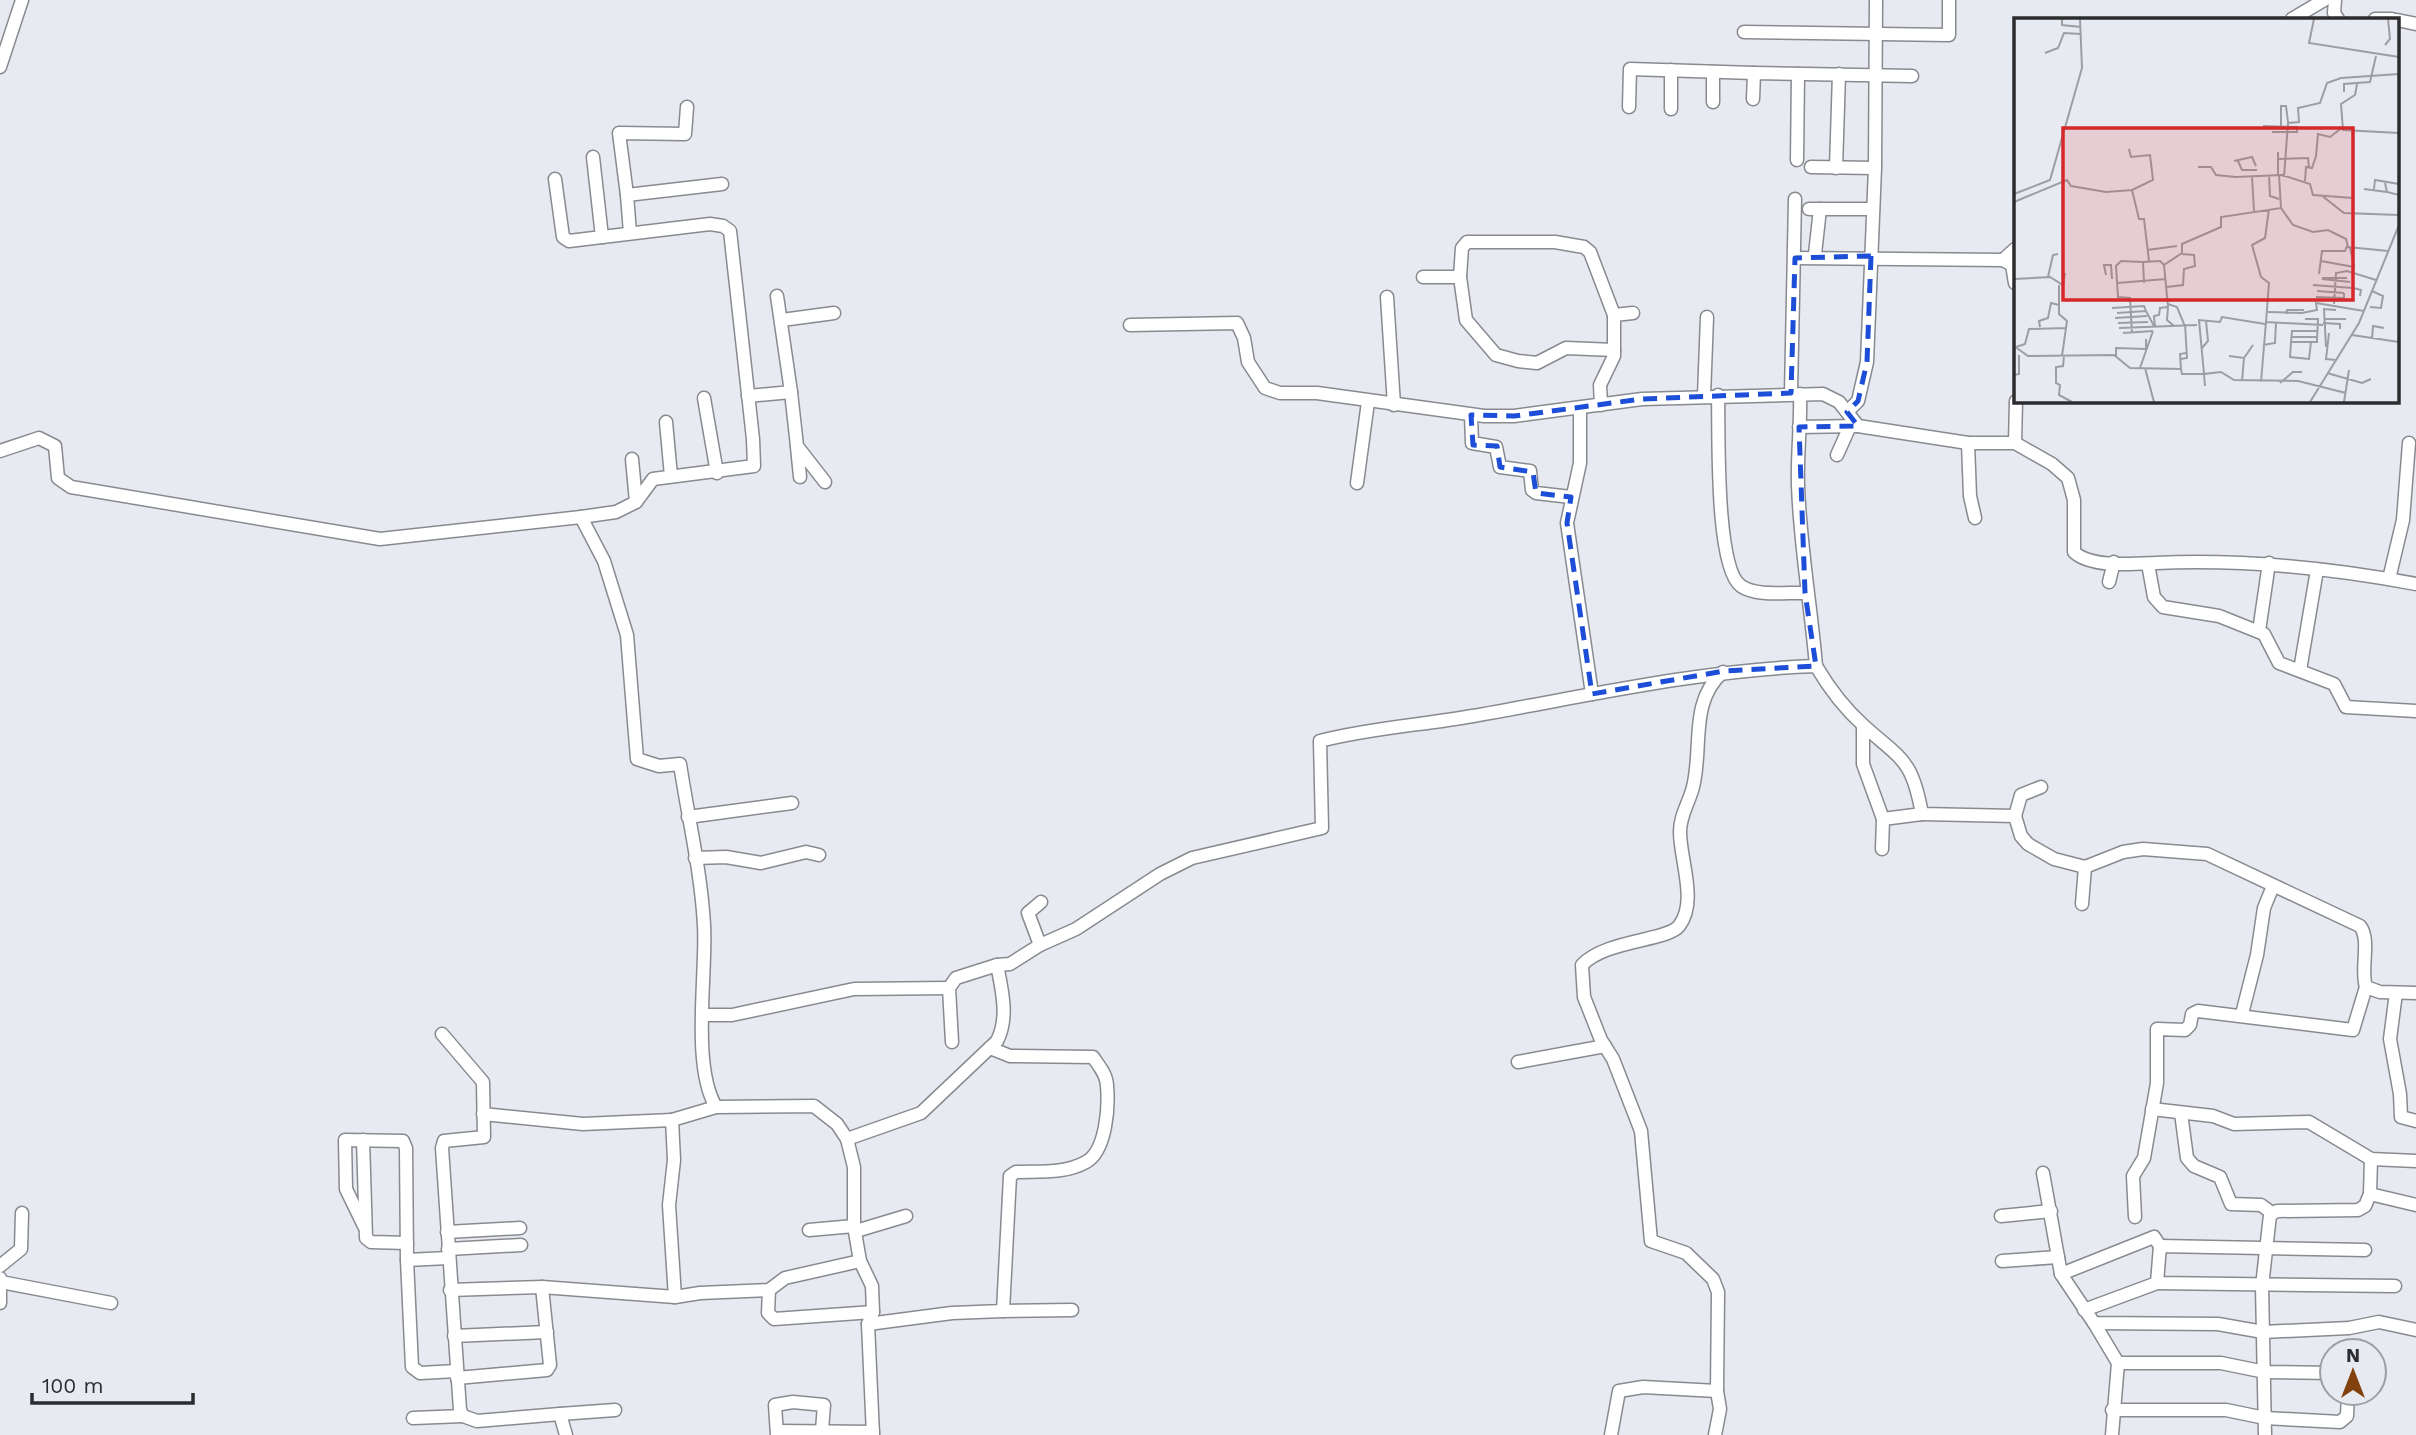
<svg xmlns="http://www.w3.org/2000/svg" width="2416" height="1435" font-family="'Work Sans',sans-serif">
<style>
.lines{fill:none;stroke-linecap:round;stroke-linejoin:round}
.minor-casing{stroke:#888a90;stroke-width:15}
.minor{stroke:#fff;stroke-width:12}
.marked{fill:none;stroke:#1d4ed8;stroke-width:5;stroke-dasharray:14 9;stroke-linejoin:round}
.inset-road{fill:none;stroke:#9d9ea3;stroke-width:2}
.view{fill:#d62828;fill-opacity:0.15;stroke:#d62828;stroke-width:3.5}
.inset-edge{fill:none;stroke:#2c2c2f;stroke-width:3.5}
</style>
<rect width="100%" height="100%" fill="#e8eaf1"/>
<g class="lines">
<defs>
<g id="minor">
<path d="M2335,0L2334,13L2338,19"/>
<path d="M2292,19L2324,0"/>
<path d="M2375,19H2392"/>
<path d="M2397,20L2416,24"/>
<path d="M1744,32L1949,35V0"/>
<path d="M0,67L22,0"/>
<path d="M1753,99L1754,73L1912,76"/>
<path d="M1713,102V72"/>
<path d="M1629,107L1630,69L1754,73"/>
<path d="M1671,109V70"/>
<path d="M593,157L602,237"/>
<path d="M1797,160L1798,74"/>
<path d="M1811,167L1875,168"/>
<path d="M1836,168L1839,74"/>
<path d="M555,179L563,237L569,241L710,224L723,226L730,231L753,439L754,466L653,479L636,502L616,512L581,517"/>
<path d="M627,195L619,133L685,134L687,107"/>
<path d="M1809,209H1873"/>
<path d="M630,233L627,195L722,184"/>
<path d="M1815,254L1820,209"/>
<path d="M1795,258L2003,260L2012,265L2015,283"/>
<path d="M2003,260L2015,249"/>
<path d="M1423,277H1460L1462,248L1467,242H1555L1584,247L1590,252L1614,315"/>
<path d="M1460,277L1466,320L1496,355L1518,361L1537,363L1566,348L1614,350"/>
<path d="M1387,297L1394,405"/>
<path d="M782,320L834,313"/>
<path d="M1130,325L1237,323L1244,338L1248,362L1265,388L1280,393H1317L1484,416H1514L1642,399L1823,394L1839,402L1858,426L1968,443H2015L2052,464L2068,478L2074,500V552C2091,568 2134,564 2156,563C2244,559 2330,568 2416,584"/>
<path d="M791,392L797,446L825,482"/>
<path d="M1791,393L1795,199"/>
<path d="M1800,394C1801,425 1797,455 1798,485C1800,546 1811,606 1816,666"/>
<path d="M1718,395C1719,430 1715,568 1741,586C1757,597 1787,592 1805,593"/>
<path d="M748,396L791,392L777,296"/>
<path d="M1704,396L1707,317"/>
<path d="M704,398L717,473"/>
<path d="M1601,405L1600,385L1614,356V315L1633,313"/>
<path d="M1580,409V463L1567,523L1592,694"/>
<path d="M1847,412L1858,401L1867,362L1875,168L1876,0"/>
<path d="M1471,415L1472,443L1496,447L1500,467L1530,471L1532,490L1536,493L1571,497"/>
<path d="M666,422L671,476"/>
<path d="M1799,427L1858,426"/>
<path d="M1968,443L1970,496L1975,518"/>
<path d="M2015,443L2016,401"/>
<path d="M797,447L800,477"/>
<path d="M0,451L39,438L55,446L58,478L71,487L380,539L581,517L604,561L627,635L637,759L659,766L680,764C688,817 701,871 704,925C707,973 691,1065 716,1107"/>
<path d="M1837,455L1850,426"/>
<path d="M632,459L636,502"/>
<path d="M1357,483L1368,402"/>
<path d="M2148,564L2154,597L2163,607L2219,616L2264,634L2279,663L2334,684L2346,707L2416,711"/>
<path d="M2389,579L2403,520L2409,443"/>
<path d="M2109,582L2114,562"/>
<path d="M2259,631L2269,563"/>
<path d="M2300,670L2317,570"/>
<path d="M1863,726V764L1883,819"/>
<path d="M2015,816L2021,795L2041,787"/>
<path d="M688,817L792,803"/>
<path d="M1882,849L1883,819L1922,814"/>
<path d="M695,858L726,857L761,863L806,852L819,855"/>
<path d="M2082,904L2085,867"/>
<path d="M1040,945L1028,913L1041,902"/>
<path d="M2396,993L2390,1039L2400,1094L2401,1117L2416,1121"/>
<path d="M2242,1014L2257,955L2264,908L2273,886"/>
<path d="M704,1015H732L854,989L949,988"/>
<path d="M442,1034L483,1082L484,1137L444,1141L442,1148L460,1410L463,1416L477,1421L560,1414L566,1435"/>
<path d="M952,1042L949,988L956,978L997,965"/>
<path d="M1518,1062L1605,1046"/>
<path d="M2152,1109L2213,1116L2234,1124L2309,1122L2371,1159L2416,1161"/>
<path d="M2181,1113L2187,1158L2194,1166L2220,1177L2231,1204L2261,1205L2272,1213"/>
<path d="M483,1114L583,1124L672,1120"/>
<path d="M363,1140L366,1238L371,1242L407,1243"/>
<path d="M2043,1173L2061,1274L2094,1323L2218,1324L2263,1332L2349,1328L2379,1322L2416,1330"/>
<path d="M2370,1194L2416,1205"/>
<path d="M2001,1216L2051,1211"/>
<path d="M2135,1217L2133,1176L2144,1158L2157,1083V1029L2185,1030L2190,1025L2192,1014L2198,1011L2353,1030L2366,987"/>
<path d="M364,1226L346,1189L345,1140L403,1141L406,1148L407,1260"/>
<path d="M809,1230L854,1226"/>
<path d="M856,1231L906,1216"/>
<path d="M447,1232L520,1228"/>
<path d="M448,1249L521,1245"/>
<path d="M2365,1250L2160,1246L2157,1283L2395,1286"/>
<path d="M448,1258L407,1260L412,1367L420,1373L457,1371"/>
<path d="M2002,1261L2058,1257"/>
<path d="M0,1266L21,1249L22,1213"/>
<path d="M2061,1274L2154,1237L2160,1246"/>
<path d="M0,1278V1303"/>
<path d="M1,1282L111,1303"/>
<path d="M450,1290L542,1287L675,1297L700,1293L769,1290L785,1278L860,1261"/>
<path d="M769,1290L768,1313L774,1319L873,1312"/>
<path d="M675,1297L669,1205L674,1160L672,1120L716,1107L814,1106L837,1124L847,1139"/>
<path d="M2084,1310L2157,1283"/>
<path d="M1003,1311L1072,1310"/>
<path d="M2094,1323L2118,1363L2112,1435"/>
<path d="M868,1324L952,1313L1003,1311L1010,1176L1016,1172C1039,1171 1065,1174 1086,1162C1106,1151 1109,1108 1107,1086C1107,1075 1099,1066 1093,1057L1010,1056L990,1048"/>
<path d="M454,1336L547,1332"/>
<path d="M2118,1363H2221L2265,1372L2332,1373"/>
<path d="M457,1378L547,1370L550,1365L542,1287"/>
<path d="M2112,1410H2226L2265,1418L2340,1422L2347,1416L2348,1393"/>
<path d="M560,1414L615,1410"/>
<path d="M413,1418L463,1416"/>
<path d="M778,1431L873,1432"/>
<path d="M777,1435L775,1405L793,1402L824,1405L822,1430"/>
<path d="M873,1435L868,1324L873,1312L872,1286L860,1261L854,1226V1167L847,1139L921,1113L997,1041C1009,1018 1002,990 997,965L1010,964L1040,945L1076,929L1160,874L1192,858L1322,828L1320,741C1370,728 1422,725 1473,716C1587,696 1700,670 1816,666C1829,688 1845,709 1864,726C1902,760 1912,759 1922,814L2015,816L2021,836L2028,844L2054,859L2085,867L2123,852L2143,849L2207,854L2360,926C2371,940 2360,969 2366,987L2380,992L2416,993"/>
<path d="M1611,1435L1619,1391L1643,1387L1717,1391"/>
<path d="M1715,1435L1720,1409L1717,1391L1718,1292L1713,1279L1686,1253L1651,1241L1641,1131L1613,1059L1601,1040L1584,997L1582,965C1605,940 1667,941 1679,926C1698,902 1680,860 1680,832C1680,815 1689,803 1693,787C1703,748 1689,701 1723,672"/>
<path d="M2265,1435L2262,1286L2270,1215L2277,1211L2358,1210L2365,1206L2370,1194L2371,1159"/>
</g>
</defs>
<use href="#minor" class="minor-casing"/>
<use href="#minor" class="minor"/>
</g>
<path class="marked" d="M1871,256L1867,362L1858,401L1847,412L1858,426L1799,427L1805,593L1816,666L1724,671L1592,694L1567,523L1571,497L1536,493L1533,472L1500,467L1497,446L1473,445L1471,415L1514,416L1642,399L1791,393L1795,258Z"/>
<g transform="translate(2014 18)">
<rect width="385" height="385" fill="#e8eaf1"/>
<path class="inset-road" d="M48,1V7L67,9M300,1L295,25L385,39M371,27L376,21L374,1M31,35L44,30L50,15L67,16M343,66L341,77L327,86L329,112L385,115M330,74V66L356,64L362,38M249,108L284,109M267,109V88H272L274,104M258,114H283V109M115,131L117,139L136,137L139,162L118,172M264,141L294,140L295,150M220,143L238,139L242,148M224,143L228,152H243M184,149H197L202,157L222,159L268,157L296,166L299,177L339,180M255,157L256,178L265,181M264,157V134M265,157L267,190M238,159L240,193M270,159L274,105L285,104L284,90L306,85L313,65L327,60L385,56M291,163L292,149L298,150L302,138L304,116L316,119L329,109M371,165L373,174L385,177M350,171L373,174M360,171L361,162L385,166M0,176L36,162L68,50L66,1M307,177L330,195L385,197M0,184L53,162L57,168L92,174L118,172L125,201H130L135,243M133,232L163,228M307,243L340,249L336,229M305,256L308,233H331L333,228M92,257L90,247H97L98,261M34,259L39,237L44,236M308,260H333M0,261L36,259L49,267L51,255M308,261L336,264M103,265L152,261M130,265L129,244L146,243L150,247M45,267V296L53,303L48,338M299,267L339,270L347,272L346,278M153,269L169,267L170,251L181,248L180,237L168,236M303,273L330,275M302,279L330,280V275M154,286L163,289L170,306M320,286L322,255L333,253L362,262M154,289L153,302L160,308M356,289L367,290L369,278L358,273M98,290L130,288L132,293M254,294L288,295L303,292L302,285L350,293M103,295L132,293L140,308M272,296L273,292H290M101,300L133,298M291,301H304L303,323V324H277L278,313H303M310,301H332M252,304L255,265L247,259L238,227L251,220L255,191M104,305L134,304M309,305L326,306V311M26,309L25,303L34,300L37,285L45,287M141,309L140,298L145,297L146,290L154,289L150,247L168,235V226L207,209V199L267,190L279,207L299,214L314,212L332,221L334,229L374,233M105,310L183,307M109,315L139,313M118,315L116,280L104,279L102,248L107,243L129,244M315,315L312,341L322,342M338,317L385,324M278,319H303M358,321L359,308L370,310M277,324L276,339L295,341L297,324M249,327L261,325L262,305M0,328L14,338L100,337L116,350L167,351L168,356H190L185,302L206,304L208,299L251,306M2,329L11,326L15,311L52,310M312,329L310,291L322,292M188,330L194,323L192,303M50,338L49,348L42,349V365L46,367L45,377L58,384M102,338V330L132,331V321M215,338L230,340L239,327M167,341L173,340L171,306M126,350L139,313M131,350L140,384M167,351L166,336L172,335M313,355L348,365L357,361M0,357L5,356V337M228,363L230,340M247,364L252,304L309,307M266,365L279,354H288M191,368L190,356L207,354L220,362L284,363L332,375M296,384L345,305L385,207M330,384L335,352"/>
<path class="view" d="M49,110H339V282H49Z"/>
<rect width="385" height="385" class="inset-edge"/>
</g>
<g transform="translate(2353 1372)"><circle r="33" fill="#e8eaf1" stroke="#9d9ea3" stroke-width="2"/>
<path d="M0-5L12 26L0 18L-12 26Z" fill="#83410d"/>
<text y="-10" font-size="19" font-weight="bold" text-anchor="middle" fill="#2c2c2f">N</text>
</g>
<path d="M32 1393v10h161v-10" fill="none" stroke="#2c2c2f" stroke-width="3.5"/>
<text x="42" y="1393" font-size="21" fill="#2c2c2f" stroke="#e8eaf1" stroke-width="5" paint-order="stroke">100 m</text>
</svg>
